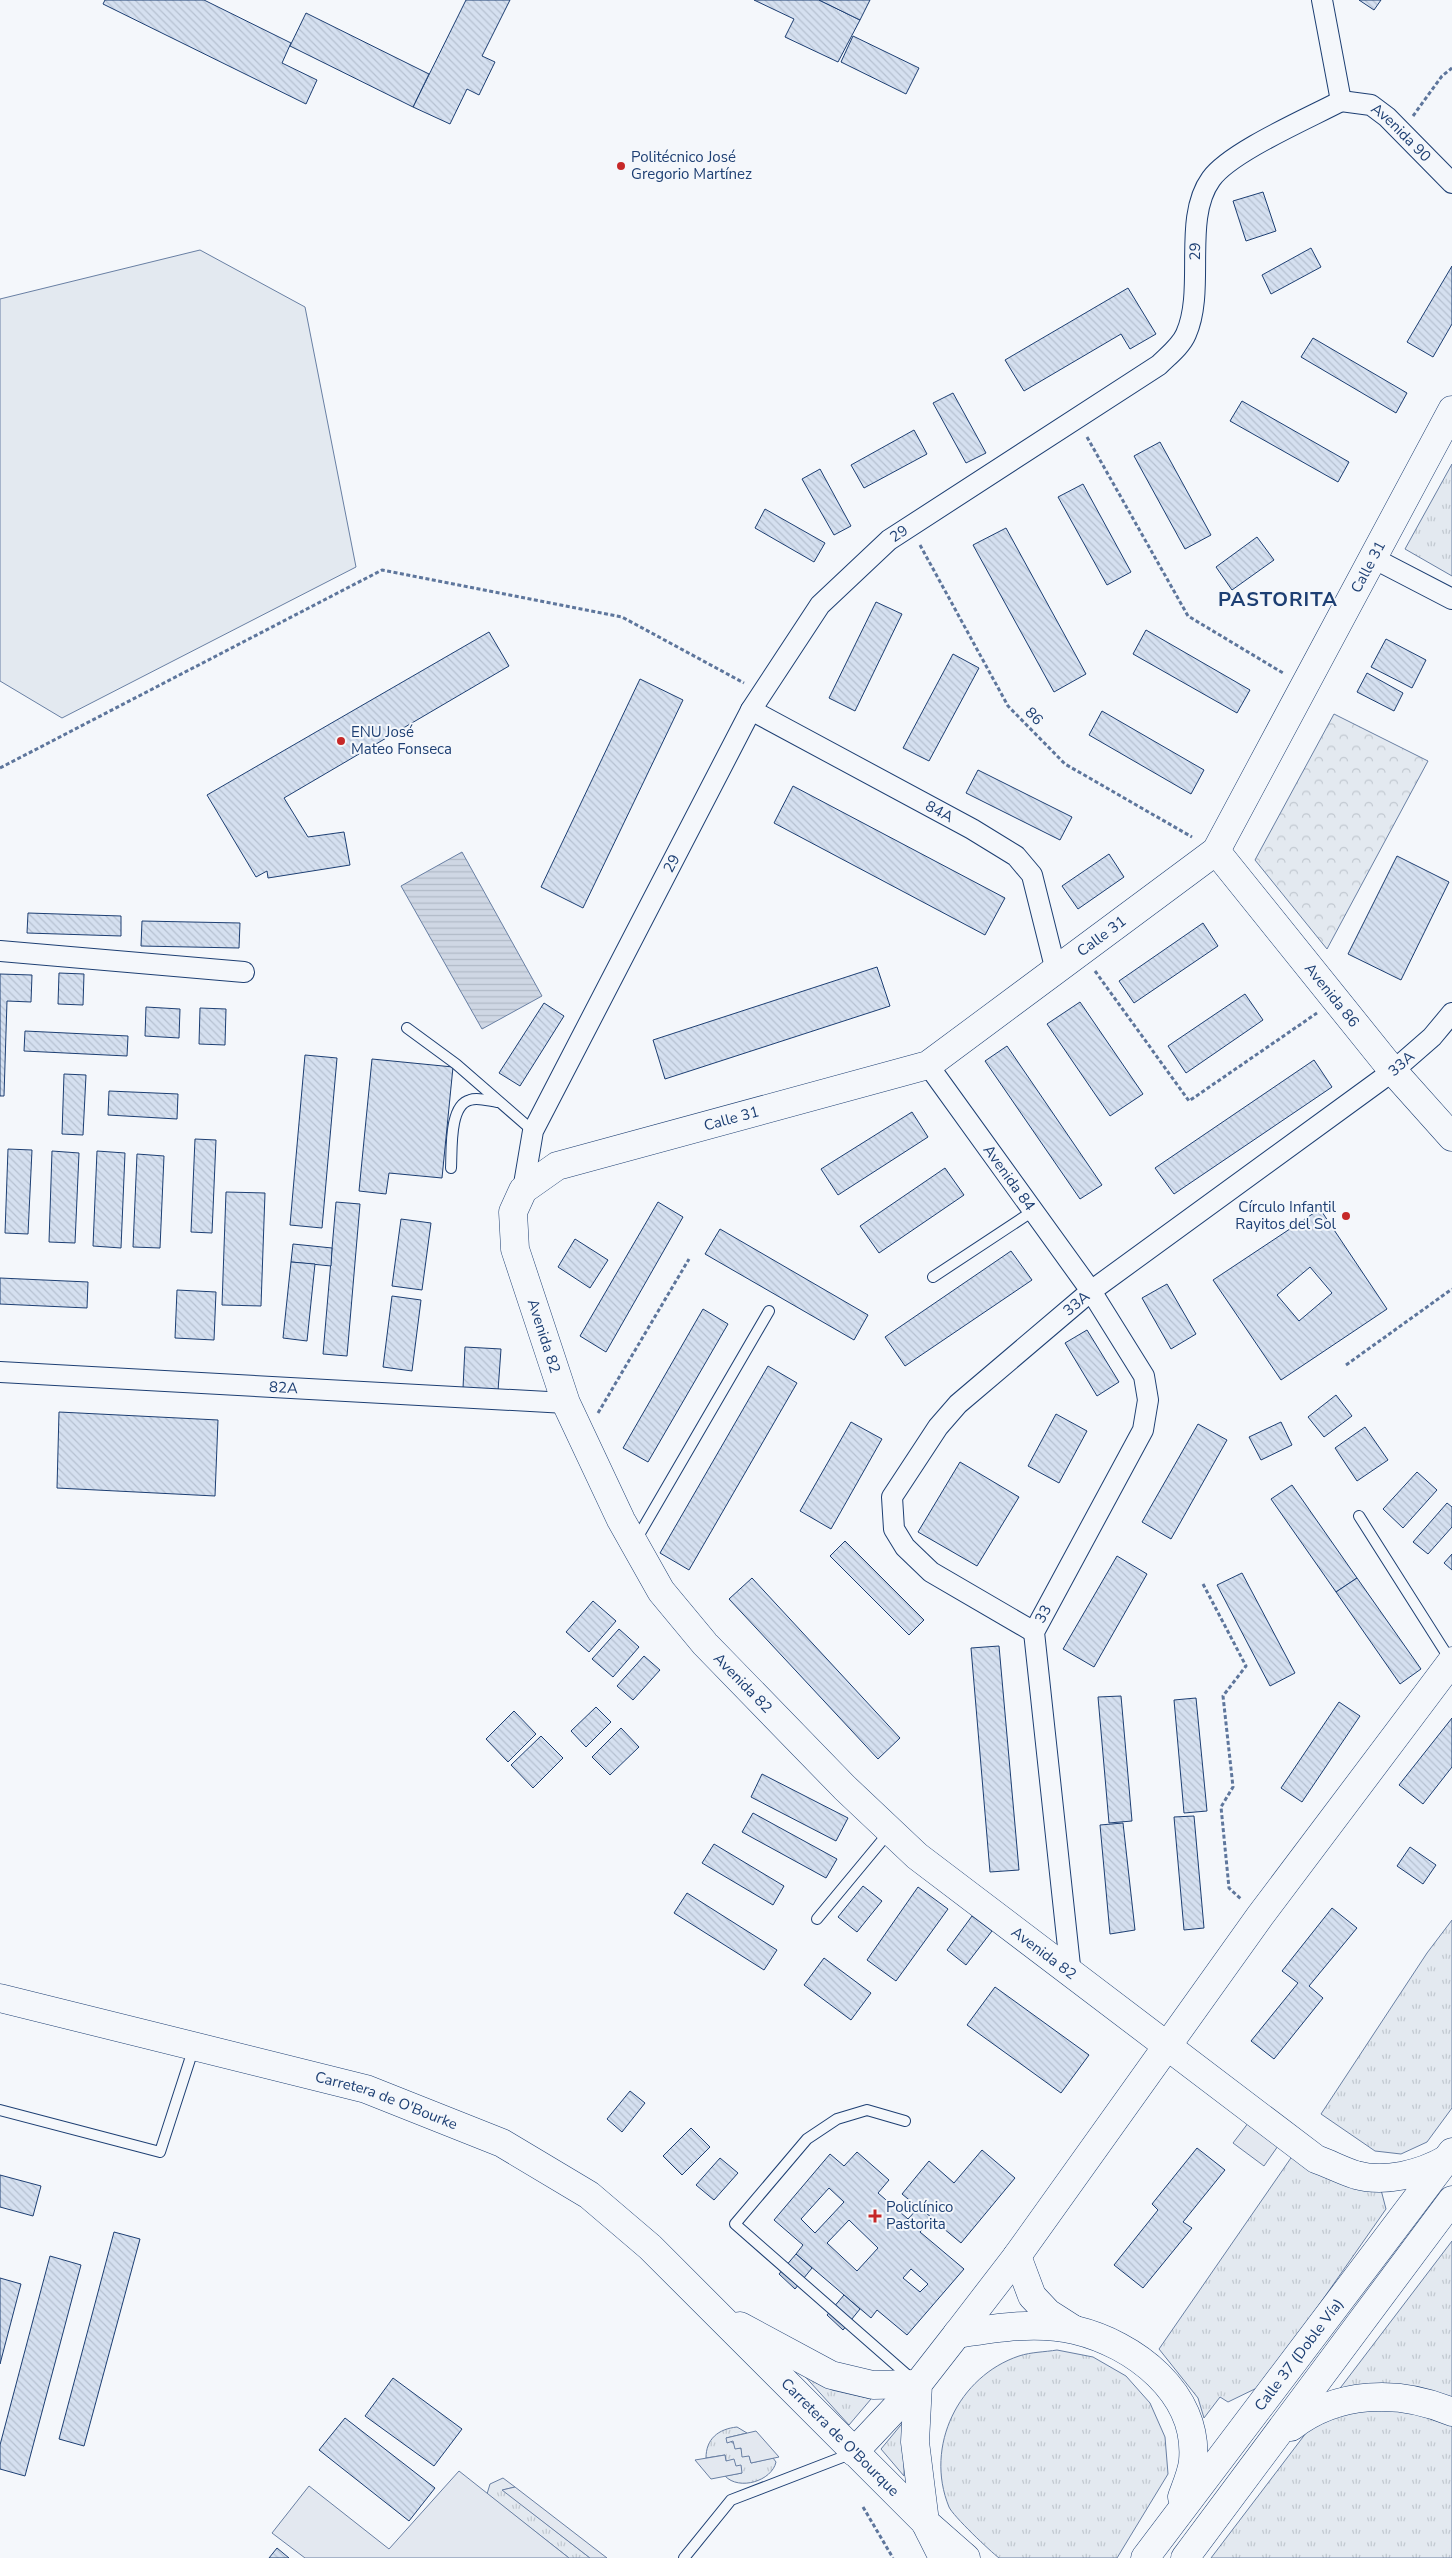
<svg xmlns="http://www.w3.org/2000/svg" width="1452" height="2558" viewBox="0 0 1452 2558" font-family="'Nunito Sans',sans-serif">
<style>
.grass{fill:url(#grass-tufts);stroke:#687fa3}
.park{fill:url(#park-crowns);stroke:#687fa3}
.garden{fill:#e3e9f0;stroke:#687fa3}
.parking{fill:#e3e8f0;stroke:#687fa3}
.water{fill:url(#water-rules);stroke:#687fa3}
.building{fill:url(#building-back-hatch);stroke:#1d3f73;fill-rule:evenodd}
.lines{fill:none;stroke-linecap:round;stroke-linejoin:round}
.lane-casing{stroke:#1d3f73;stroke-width:12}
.street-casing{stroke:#1d3f73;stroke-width:22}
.secondary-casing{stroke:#1d3f73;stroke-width:29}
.primary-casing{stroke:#1d3f73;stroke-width:29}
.highway-casing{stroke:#1d3f73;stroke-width:29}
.path{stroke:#5e769c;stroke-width:3;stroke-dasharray:4 2.5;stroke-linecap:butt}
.lane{stroke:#f4f7fb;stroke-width:10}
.street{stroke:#f4f7fb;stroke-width:20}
.secondary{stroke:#f4f7fb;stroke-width:28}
.primary{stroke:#f4f7fb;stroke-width:28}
.highway{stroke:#f4f7fb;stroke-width:28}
.poi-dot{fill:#c62828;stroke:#f4f7fb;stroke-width:2}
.labels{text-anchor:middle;stroke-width:4;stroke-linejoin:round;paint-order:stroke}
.street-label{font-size:15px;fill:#1d3f73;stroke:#f4f7fb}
.poi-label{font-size:15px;fill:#1d3f73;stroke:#f4f7fb;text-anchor:start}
.district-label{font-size:20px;font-weight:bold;letter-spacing:1px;fill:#1d3f73;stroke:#f4f7fb}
</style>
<defs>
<pattern id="grass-tufts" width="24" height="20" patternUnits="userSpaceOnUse" patternTransform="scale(1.25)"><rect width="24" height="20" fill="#e3e9f0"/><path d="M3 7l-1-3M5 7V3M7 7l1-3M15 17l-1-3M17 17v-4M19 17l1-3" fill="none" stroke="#c2c9d1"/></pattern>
<pattern id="park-crowns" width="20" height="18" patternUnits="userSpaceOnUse" patternTransform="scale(1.25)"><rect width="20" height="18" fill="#e3e9f0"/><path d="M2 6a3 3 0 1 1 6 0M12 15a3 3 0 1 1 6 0" fill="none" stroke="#c2c9d1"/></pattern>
<pattern id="water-rules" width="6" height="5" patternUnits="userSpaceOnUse" patternTransform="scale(1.25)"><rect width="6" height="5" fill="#cfd7e4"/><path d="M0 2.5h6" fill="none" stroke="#b1bac7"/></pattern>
<pattern id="building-back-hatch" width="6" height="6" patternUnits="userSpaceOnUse" patternTransform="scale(1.25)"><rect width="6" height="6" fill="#d5e0f0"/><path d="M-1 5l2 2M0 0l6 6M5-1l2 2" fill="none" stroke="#b6c1d1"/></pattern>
</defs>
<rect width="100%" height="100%" fill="#f4f7fb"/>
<!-- grass -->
<g class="grass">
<path d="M1452 464V576L1405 549Z"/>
<path d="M1452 1920V2108L1427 2142 1401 2154 1375 2151 1321 2114 1427 1953Z"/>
<path d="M1293 2155 1380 2186 1386 2209 1263 2385 1228 2402 1220 2397 1204 2418 1198 2398 1159 2349Z"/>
<path d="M1452 2241V2558H1211Z"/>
<path d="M1057 2350 1093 2357 1126 2376 1150 2403 1165 2437 1168 2474 1117 2558H999C990 2551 953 2516 949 2507 924 2446 959 2376 1019 2356 1031 2352 1045 2352 1057 2350Z"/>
<path d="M801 2372 832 2390 871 2399 849 2425Z"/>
<path d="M905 2420 904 2476 881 2449Z"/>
<path d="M737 2427 747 2433 726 2438 749 2455 751 2463 773 2458 776 2462C772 2481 739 2491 725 2476L742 2473 736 2466 726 2461 725 2455 706 2458C706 2439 718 2429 737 2427Z"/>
<path d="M503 2478 515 2487 503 2490 590 2558H569L487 2494 490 2484Z"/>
</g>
<!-- park -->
<path class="park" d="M1334 714 1428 761 1327 949 1255 860Z"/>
<!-- garden -->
<path class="garden" d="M200 250 305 307 356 567 62 718 0 681V299Z"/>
<!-- parking -->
<g class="parking">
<path d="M1255 2114 1285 2136 1264 2166 1233 2143Z"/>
<path d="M756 2431 779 2457 751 2463 749 2456 742 2457 741 2448 735 2449 733 2441 727 2443 726 2438Z"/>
<path d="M725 2455 726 2461 734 2459 736 2466 741 2465 742 2473 711 2479 695 2460Z"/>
<path d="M459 2471 569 2558H305L272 2533 309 2486 389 2549Z"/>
<path d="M515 2487 607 2558H590L502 2490Z"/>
</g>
<!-- water -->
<path class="water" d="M462 852 542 996 482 1029 401 886Z"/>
<!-- building -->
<g class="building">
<path d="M105 0H204L291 43 282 63 317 80 306 104 103 4Z"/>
<path d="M466 0H510L482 56 495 62 479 95 467 89 450 124 413 107Z"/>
<path d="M754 0H819L860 20 838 62 785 37 794 19Z"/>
<path d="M819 0H870L860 20Z"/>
<path d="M1359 0H1381L1374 10Z"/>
<path d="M306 13 429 74 413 107 290 46Z"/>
<path d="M853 36 919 68 906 94 841 62Z"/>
<path d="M1263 192 1276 231 1246 241 1233 201Z"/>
<path d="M1311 248 1321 267 1271 294 1262 275Z"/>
<path d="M1452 266V324L1433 357 1407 342Z"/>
<path d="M1128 288 1156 334 1130 349 1121 334 1024 391 1005 360Z"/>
<path d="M1313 338 1407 393 1396 413 1301 357Z"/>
<path d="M953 393 986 453 966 463 933 403Z"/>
<path d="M1242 401 1349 462 1338 482 1230 421Z"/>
<path d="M914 430 927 454 864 488 851 465Z"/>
<path d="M1160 442 1211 535 1185 549 1134 456Z"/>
<path d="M820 469 851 526 834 535 802 479Z"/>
<path d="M1083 484 1131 572 1107 585 1058 497Z"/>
<path d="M765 509 825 543 814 562 755 528Z"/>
<path d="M1006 528 1086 674 1054 692 973 545Z"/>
<path d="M1257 537 1274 560 1232 590 1216 567Z"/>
<path d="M876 602 902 614 855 711 829 698Z"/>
<path d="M1146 630 1250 690 1237 713 1133 654Z"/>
<path d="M489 632 509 666 284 798 308 837 344 832 350 865 268 878 267 871 256 877 207 795Z"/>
<path d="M1386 639 1426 660 1412 688 1371 667Z"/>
<path d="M953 654 979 668 929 761 903 748Z"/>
<path d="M1367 673 1403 693 1394 711 1357 692Z"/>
<path d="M640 679 683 700 583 908 541 887Z"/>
<path d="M1102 711 1204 770 1191 794 1089 735Z"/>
<path d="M978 770 1072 817 1060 840 966 793Z"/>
<path d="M793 786 1005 898 985 935 774 823Z"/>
<path d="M1109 854 1124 877 1078 909 1062 886Z"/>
<path d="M1397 856 1449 882 1401 980 1348 954Z"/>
<path d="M28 913 121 916V936L27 933Z"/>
<path d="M142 921 240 923 239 948 141 946Z"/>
<path d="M1203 923 1218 946 1134 1003 1119 981Z"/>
<path d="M877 967 890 1006 665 1079 653 1040Z"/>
<path d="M59 973 84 974 83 1005 58 1004Z"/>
<path d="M0 974 32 975 31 1002 7 1001 4 1096H0Z"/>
<path d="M1245 994 1263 1020 1186 1073 1168 1046Z"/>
<path d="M1080 1002 1143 1094 1110 1116 1047 1024Z"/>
<path d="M544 1003 564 1016 520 1086 499 1073Z"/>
<path d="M146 1007 180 1009 179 1038 145 1036Z"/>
<path d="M200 1008 226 1009 225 1045 199 1044Z"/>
<path d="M25 1031 128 1036 127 1056 24 1051Z"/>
<path d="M1007 1046 1102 1185 1080 1199 985 1061Z"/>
<path d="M305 1055 337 1058 322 1228 290 1225Z"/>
<path d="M372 1059 453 1067 442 1178 389 1173 386 1194 359 1191Z"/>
<path d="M1314 1060 1332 1087 1174 1194 1155 1168Z"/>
<path d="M64 1074 86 1075 83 1135 62 1134Z"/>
<path d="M109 1091 178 1094 177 1119 108 1115Z"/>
<path d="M912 1112 928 1137 838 1195 821 1169Z"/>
<path d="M195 1139 216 1140 212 1233 191 1232Z"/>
<path d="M8 1149 32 1150 28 1234 5 1233Z"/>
<path d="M52 1151 79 1153 75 1243 49 1242Z"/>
<path d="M97 1151 125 1153 121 1248 93 1246Z"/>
<path d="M137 1154 164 1156 160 1248 133 1247Z"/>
<path d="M945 1168 964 1195 879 1253 860 1226Z"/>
<path d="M226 1192 265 1193 261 1306 222 1305Z"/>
<path d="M336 1202 360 1204 347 1356 323 1354Z"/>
<path d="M658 1202 683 1217 606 1352 580 1336Z"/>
<path d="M1320 1209 1387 1309 1281 1380 1213 1280ZM1310 1267 1332 1293 1299 1321 1277 1295Z"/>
<path d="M401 1219 431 1223 422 1290 392 1286Z"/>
<path d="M720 1229 868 1315 854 1340 705 1254Z"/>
<path d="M575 1239 608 1260 590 1288 558 1267Z"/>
<path d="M293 1244 332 1248 331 1266 291 1262Z"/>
<path d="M1011 1251 1032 1280 905 1366 885 1337Z"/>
<path d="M291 1262 315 1264 307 1341 283 1338Z"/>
<path d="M0 1278 88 1282 87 1308 0 1304Z"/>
<path d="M1167 1284 1196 1334 1171 1349 1142 1298Z"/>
<path d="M177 1290 216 1292 214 1340 175 1338Z"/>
<path d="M392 1296 421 1300 412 1371 383 1367Z"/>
<path d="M703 1309 728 1324 648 1462 623 1448Z"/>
<path d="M1087 1330 1119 1382 1097 1396 1065 1343Z"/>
<path d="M465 1347 501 1349 498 1391 463 1388Z"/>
<path d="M768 1366 797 1383 689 1570 660 1553Z"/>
<path d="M1336 1395 1352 1416 1324 1437 1308 1417Z"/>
<path d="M59 1412 218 1420 215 1496 57 1488Z"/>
<path d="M1056 1414 1087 1431 1059 1483 1028 1466Z"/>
<path d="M851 1422 882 1439 831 1529 800 1511Z"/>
<path d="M1281 1422 1292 1445 1261 1460 1249 1437Z"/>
<path d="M1198 1424 1227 1440 1171 1539 1142 1522Z"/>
<path d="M1365 1427 1388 1460 1357 1481 1335 1448Z"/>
<path d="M960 1462 1019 1497 977 1566 918 1532Z"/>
<path d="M1417 1472 1437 1490 1403 1528 1383 1509Z"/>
<path d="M1292 1485 1357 1578 1336 1592 1271 1499Z"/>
<path d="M1447 1503 1452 1507V1527L1428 1554 1413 1542Z"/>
<path d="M845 1541 924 1620 909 1635 830 1556Z"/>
<path d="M1452 1554V1570L1444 1563Z"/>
<path d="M1117 1556 1147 1574 1094 1667 1063 1649Z"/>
<path d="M1242 1573 1295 1673 1270 1686 1217 1585Z"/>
<path d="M752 1578 900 1738 878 1759 729 1599Z"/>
<path d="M1357 1578 1421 1669 1400 1684 1336 1592Z"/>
<path d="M593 1601 616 1621 589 1652 566 1632Z"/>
<path d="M619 1629 639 1647 613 1677 592 1659Z"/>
<path d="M999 1646 1019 1870 990 1872 971 1648Z"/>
<path d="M644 1656 660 1670 633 1700 617 1686Z"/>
<path d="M1121 1696 1132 1821 1109 1823 1098 1697Z"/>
<path d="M1196 1698 1207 1811 1184 1813 1174 1700Z"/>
<path d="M1339 1702 1360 1716 1302 1802 1281 1788Z"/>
<path d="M596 1707 611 1722 586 1747 571 1731Z"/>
<path d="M514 1711 536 1734 508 1762 486 1739Z"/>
<path d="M1452 1718V1767L1423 1804 1399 1785Z"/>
<path d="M621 1728 639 1747 610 1775 592 1757Z"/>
<path d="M541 1736 563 1758 533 1788 511 1765Z"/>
<path d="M762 1774 848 1818 836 1841 751 1797Z"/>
<path d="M753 1813 837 1859 826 1878 742 1832Z"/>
<path d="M1194 1816 1204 1928 1184 1930 1174 1817Z"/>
<path d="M1123 1823 1135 1930 1110 1934 1100 1825Z"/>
<path d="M714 1844 784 1886 773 1905 702 1863Z"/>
<path d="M1410 1847 1436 1865 1423 1884 1397 1866Z"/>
<path d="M863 1886 882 1901 857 1932 838 1917Z"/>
<path d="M918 1887 948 1909 896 1981 867 1960Z"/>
<path d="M687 1893 777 1950 764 1970 674 1913Z"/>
<path d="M1332 1908 1357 1928 1309 1986 1323 1998 1274 2059 1251 2041 1298 1983 1282 1971Z"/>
<path d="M972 1916 992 1931 966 1965 947 1950Z"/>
<path d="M824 1958 871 1993 851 2020 804 1985Z"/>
<path d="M995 1987 1089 2055 1061 2093 967 2025Z"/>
<path d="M630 2091 645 2103 622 2132 607 2119Z"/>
<path d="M691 2128 710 2147 682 2175 663 2156Z"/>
<path d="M1197 2148 1225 2170 1183 2222 1192 2228 1143 2288 1114 2265 1158 2210 1152 2204Z"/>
<path d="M982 2150 1015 2178 961 2243 902 2194 929 2161 954 2183Z"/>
<path d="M857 2152 889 2180 878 2193 908 2219 919 2207 932 2218 920 2232 964 2269 907 2335 877 2310 871 2318 796 2254 803 2245 774 2220 830 2154 844 2166ZM829 2188 844 2202 815 2233 801 2219ZM849 2220 878 2248 857 2271 827 2243ZM911 2269 928 2284 920 2292 903 2278Z"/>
<path d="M720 2158 738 2173 714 2200 696 2185Z"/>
<path d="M0 2175 41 2186 33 2216 0 2207Z"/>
<path d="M114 2232 140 2239 84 2446 59 2439Z"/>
<path d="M796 2254 812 2268 795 2289 779 2274Z"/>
<path d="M50 2256 81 2265 25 2476 0 2469V2445Z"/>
<path d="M0 2278 21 2284 0 2364Z"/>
<path d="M844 2295 860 2309 843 2330 827 2315Z"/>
<path d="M393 2378 462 2429 434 2466 365 2416Z"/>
<path d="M345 2418 435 2488 409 2521 319 2450Z"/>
<path d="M277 2548 289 2558H269Z"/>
</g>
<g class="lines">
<!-- lane casing -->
<g class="lane-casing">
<g id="lane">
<path d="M407 1028 456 1064 533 1131"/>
<path d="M451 1168C452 1150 449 1105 470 1100 478 1097 489 1101 497 1102"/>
<path d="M933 1277 1033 1211"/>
<path d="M1359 1516 1451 1661"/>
<path d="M636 1540 769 1311"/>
<path d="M817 1919 890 1831"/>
<path d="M0 2110 160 2152 194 2047"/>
<path d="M905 2121 867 2110 837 2119 807 2139 735 2224 913 2380"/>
<path d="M684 2558 731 2500 853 2453"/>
</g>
</g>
<!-- street casing -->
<g class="street-casing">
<g id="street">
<path d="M1322 0 1341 101"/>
<path id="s1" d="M1341 101 1371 105 1387 117 1452 183"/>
<path d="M1373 558 1452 599"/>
<path id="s2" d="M751 710 972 829 1016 856 1032 875 1056 971"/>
<path d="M0 951 244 972"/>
<path id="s3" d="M928 1065 1091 1291 1144 1376 1148 1400 1143 1430 1034 1632 1071 1975"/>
<path id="s4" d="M523 1190 533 1131 751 710 820 605 889 540 1159 365C1168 356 1181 346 1186 334 1206 289 1182 219 1211 179 1230 152 1309 118 1341 101"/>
<path id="s5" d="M0 1372 566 1403"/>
<path id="s6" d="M1034 1632 931 1572 905 1547 894 1529 892 1497 938 1427 958 1404 1091 1291 1393 1071 1432 1037 1452 1013"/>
</g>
</g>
<!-- secondary casing -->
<g class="secondary-casing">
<g id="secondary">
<path id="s7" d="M1216 851 1393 1071 1452 1137"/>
<path id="s8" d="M0 1998 366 2089 502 2143 589 2195 650 2247 925 2522"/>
<path id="s9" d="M1447 2159C1421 2174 1385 2183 1356 2175 1343 2171 1330 2164 1316 2159L917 1856 845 1788 705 1644 661 1591 621 1520 566 1403 515 1249 513 1212 523 1190 557 1166 928 1065 1216 851 1452 410"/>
<path d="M740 2326 831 2375 873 2385 918 2384"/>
<path d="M957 2334 1017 2256 1260 1916 1452 1661"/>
<path d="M854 2452 918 2384"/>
</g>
</g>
<!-- primary casing -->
<g class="primary-casing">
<path id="primary" d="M957 2334 918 2384 915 2442 925 2522 966 2558"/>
</g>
<!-- highway casing -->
<g class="highway-casing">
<g id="highway">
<path d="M1017 2256 1032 2296 1048 2313 1073 2329"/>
<path d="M957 2334C995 2328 1036 2321 1075 2330 1134 2344 1199 2393 1193 2461 1192 2472 1186 2486 1182 2497"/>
<path d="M1291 2427C1337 2391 1399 2389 1452 2412"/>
<path d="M925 2522 943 2558"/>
<path id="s10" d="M1145 2558 1452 2152"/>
<path d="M1185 2558 1452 2200"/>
</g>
</g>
<!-- path -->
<g class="path">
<path d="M1413 116 1442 76 1452 68"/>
<path d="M1087 437 1188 616 1283 673"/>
<path d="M920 545 1008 706 1065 764 1192 837"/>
<path d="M0 768 382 570 622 617 744 683"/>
<path d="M1095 971 1189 1101 1317 1013"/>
<path d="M1346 1365 1452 1289"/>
<path d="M598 1413 689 1259"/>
<path d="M1203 1584 1246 1666 1223 1696 1233 1787 1221 1807 1229 1888 1242 1900"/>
<path d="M863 2507 893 2558"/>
</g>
<!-- lane -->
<use href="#lane" class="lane"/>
<!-- street -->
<use href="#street" class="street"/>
<!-- secondary -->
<use href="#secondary" class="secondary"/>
<!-- primary -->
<use href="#primary" class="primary"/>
<!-- highway -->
<use href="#highway" class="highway"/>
</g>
<!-- markers -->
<g class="poi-dot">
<circle cx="621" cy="166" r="5"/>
<circle cx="341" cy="741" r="5"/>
<circle cx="1346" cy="1216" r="5"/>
<path d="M872.5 2208.5h5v5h5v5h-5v5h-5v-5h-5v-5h5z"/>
</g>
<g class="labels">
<!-- street labels -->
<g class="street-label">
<text dy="5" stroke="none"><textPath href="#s1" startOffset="71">Avenida 90</textPath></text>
<text dy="5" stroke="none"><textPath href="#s4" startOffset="1201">29</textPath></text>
<text dy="5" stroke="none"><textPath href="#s4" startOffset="766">29</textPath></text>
<text dy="5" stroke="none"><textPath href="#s9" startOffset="2549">Calle 31</textPath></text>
<text transform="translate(1034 716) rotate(46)" y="5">86</text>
<text dy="5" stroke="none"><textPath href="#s2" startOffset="214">84A</textPath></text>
<text dy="5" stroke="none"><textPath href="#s4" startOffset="361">29</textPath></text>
<text dy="5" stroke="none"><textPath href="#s9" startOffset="2084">Calle 31</textPath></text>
<text dy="5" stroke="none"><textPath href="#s7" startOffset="185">Avenida 86</textPath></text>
<text dy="5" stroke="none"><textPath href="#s6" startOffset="882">33A</textPath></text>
<text dy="5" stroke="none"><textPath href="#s9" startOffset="1664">Calle 31</textPath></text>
<text dy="5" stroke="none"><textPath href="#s3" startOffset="139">Avenida 84</textPath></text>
<text dy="5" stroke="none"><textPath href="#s6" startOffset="478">33A</textPath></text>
<text transform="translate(544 1336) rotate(72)" y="5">Avenida 82</text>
<text dy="5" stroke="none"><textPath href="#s5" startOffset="284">82A</textPath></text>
<text transform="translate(1043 1614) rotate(-62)" y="5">33</text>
<text transform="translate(743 1683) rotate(46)" y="5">Avenida 82</text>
<text transform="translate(1044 1953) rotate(37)" y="5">Avenida 82</text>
<text dy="5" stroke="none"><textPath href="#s8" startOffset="400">Carretera de O'Bourke</textPath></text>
<text dy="5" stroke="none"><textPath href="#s10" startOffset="255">Calle 37 (Doble Vía)</textPath></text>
<text dy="5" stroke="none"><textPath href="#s8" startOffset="974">Carretera de O'Bourque</textPath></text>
</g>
<!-- poi labels -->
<g class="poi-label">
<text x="631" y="162">Politécnico José<tspan x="631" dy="17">Gregorio Martínez</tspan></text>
<text x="351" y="737">ENU José<tspan x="351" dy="17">Mateo Fonseca</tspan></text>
<text x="1336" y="1212" text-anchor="end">Círculo Infantil<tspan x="1336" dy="17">Rayitos del Sol</tspan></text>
<text x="886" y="2212">Policlínico<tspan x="886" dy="17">Pastorita</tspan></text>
</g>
<!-- district labels -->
<g class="district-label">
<text x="1278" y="606">PASTORITA</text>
</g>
</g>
</svg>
